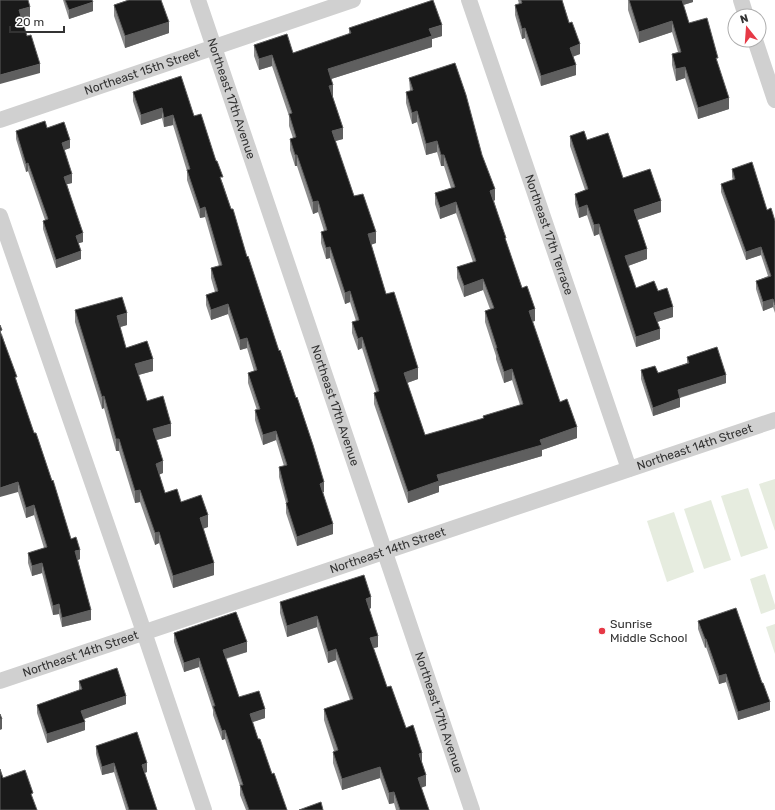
<svg xmlns="http://www.w3.org/2000/svg" width="775" height="810" viewBox="0 0 775 810" font-family="Rubik,sans-serif">
<style>
.green{fill:#e6ecdf}
.lines{fill:none;stroke-linecap:round;stroke-linejoin:round}
.minor{stroke:#d0d0d0;stroke-width:16}
.wall{fill:#8c8c8c}
.shaded-wall{fill:#5f5f5f}
.building{fill:#1a1a1a;stroke:#5f5f5f}
.poi-dot{fill:#e63946;stroke:#fff;stroke-width:1.5}
.labels{text-anchor:middle;stroke-width:4;stroke-linejoin:round;paint-order:stroke}
.street-label{font-size:12px;fill:#333;stroke:#fff}
.poi-label{font-size:12px;fill:#333;stroke:#fff;text-anchor:start}
</style>
<rect width="100%" height="100%" fill="#fff"/>
<!-- green -->
<g class="green">
<path d="M775 479V531L759 484Z"/>
<path d="M748 488 768 548 741 557 721 496Z"/>
<path d="M711 500 731 560 704 569 684 509Z"/>
<path d="M674 512 694 572 667 582 647 521Z"/>
<path d="M765 574 775 605V609L761 614 750 579Z"/>
<path d="M775 624V654L766 627Z"/>
</g>
<g class="lines">
<!-- minor -->
<g class="minor">
<path id="s1" d="M198 0 472 810"/>
<path id="s2" d="M469 0 629 469"/>
<path d="M741 0 746 16"/>
<path d="M755 40 775 100"/>
<path id="s3" d="M0 120 353 0"/>
<path d="M0 216 144 632 204 810"/>
<path id="s4" d="M0 681 775 420"/>
</g>
</g>
<!-- wall -->
<g class="wall">
<path d="M63 0H92L93 11 69 19Z"/>
<path d="M128 0H161L169 33 125 48 114 16V5Z"/>
<path d="M518 0H562L580 54 573 56 576 75 541 86 525 38 522 39 515 15V5L519 4Z"/>
<path d="M628 0H693V2L683 5 689 23 718 65 729 109 698 119 685 78 676 81 672 65V54L678 52 672 32 639 43 628 10Z"/>
<path d="M349 28 442 36 432 39V47L331 79 333 96H332L343 139 335 141 354 196 376 243 371 244 386 294 418 379 407 383 425 435 483 419V416L520 405 512 380 504 383 496 359V356L485 322V311L490 309 483 290 464 297 457 278V267L473 262 456 213 440 219 435 204V193L451 188 444 166H441L437 152 426 155 417 122 412 124 406 103V92L410 91 409 78 495 200 494 201 506 242 522 288 535 321H532L560 402 577 438 542 450V456L439 486V492L408 503 374 404V393L376 392 362 348 358 350 352 333V322L356 321 350 302 345 304 330 258 326 259 321 243V232L324 231 318 212 313 214 297 166H295L290 150V139L293 138 289 126V116L272 66 259 70 254 56V45L293 53 349 34Z"/>
<path d="M133 92 194 116 223 184 324 492H323L333 534 297 546 286 513V503L279 477V467L284 466 276 440 263 445 255 420V410H257L248 383V373L254 371 247 348 240 350 228 314 211 320 206 305V295L215 292 211 278V268L219 266 205 217 200 218 187 180V171L173 125 164 127 162 118 141 125 133 101Z"/>
<path d="M47 128 70 148 64 150 72 183 67 184 83 242 78 243 81 259 56 268 43 229V221L45 220 28 171 26 172 16 139V131Z"/>
<path d="M570 136 587 140 623 178 661 212 637 220 647 259 628 266 636 288 658 291 673 317 657 322 660 339 636 347 599 234 594 236 587 215 579 218 575 204V194L585 190 570 146Z"/>
<path d="M732 169 767 210 775 221V313L773 307 763 311 756 289V281L768 276 761 255 746 260 721 192V184L733 180 732 177Z"/>
<path d="M75 310 127 325 120 327 126 348 153 371 138 375 147 401 171 436 156 440 163 473 159 474 165 493 181 502 208 527 203 528 214 575 173 588 159 543 155 545 140 502 135 503 119 451H116L104 408 102 409 75 322Z"/>
<path d="M2 334 17 383 34 433 71 539 80 559 78 560 91 620 62 627 59 614 53 615 42 573 32 576 28 563V553L44 548 34 515 26 518 18 492Z"/>
<path d="M687 357 726 383 680 398V407L653 416 641 379V370L658 373 687 363Z"/>
<path d="M280 602 371 608 369 609 378 647 373 648 387 687 422 764 426 786 421 787 429 810H396L394 803 389 804 380 778 342 790 333 763V752L334 751 324 720V709L350 700 336 660 328 663 317 627 287 637 280 613Z"/>
<path d="M698 621 762 683 770 710 738 720 726 682 719 684 706 647 705 648 698 629Z"/>
<path d="M174 633 247 652 226 659 239 697 265 718 252 722 272 774 287 810H246L240 795V786L225 739 222 740 213 715V710L199 667 184 672 174 642Z"/>
<path d="M79 681 126 704 84 719 85 730 47 743 37 713V705L79 690Z"/>
<path d="M96 746 147 772 144 773 157 810H126L114 772 102 775 96 754Z"/>
</g>
<!-- shaded-wall -->
<g class="shaded-wall">
<path d="M680 0H693V2L680 6Z"/>
<path d="M93 2V11L69 19V10Z"/>
<path d="M30 7V17L19 20V10Z"/>
<path d="M672 21V32L639 43V32Z"/>
<path d="M169 22V33L125 48V36Z"/>
<path d="M442 25V36L432 39V47L328 80V69L429 29Z"/>
<path d="M525 28V38L522 39V29Z"/>
<path d="M580 44V54L570 58V48Z"/>
<path d="M272 55V66L259 70V59Z"/>
<path d="M40 64V73L0 84V75Z"/>
<path d="M576 65V75L541 86V76Z"/>
<path d="M685 67V78L676 81V69Z"/>
<path d="M333 85V96L329 97V86Z"/>
<path d="M729 98V109L698 119V108Z"/>
<path d="M162 108V118L141 125V115Z"/>
<path d="M417 111V122L412 124V113Z"/>
<path d="M173 115V125L164 127V118Z"/>
<path d="M343 128V139L332 142V131Z"/>
<path d="M70 140V148L62 151V143Z"/>
<path d="M437 141V152L426 155V144Z"/>
<rect x="295" y="155" width="2" height="11"/>
<rect x="441" y="155" width="3" height="11"/>
<path d="M28 163V171L26 172V164Z"/>
<path d="M72 174V183L64 185V177Z"/>
<path d="M495 189V200L490 202V191Z"/>
<path d="M318 201V212L313 214V202Z"/>
<path d="M661 201V212L634 221V210Z"/>
<path d="M456 202V213L440 219V208Z"/>
<path d="M587 205V215L579 218V208Z"/>
<path d="M205 207V217L200 218V209Z"/>
<path d="M599 224V234L594 236V225Z"/>
<path d="M376 232V243L368 246V234Z"/>
<path d="M83 233V242L76 244V236Z"/>
<path d="M330 247V258L326 259V248Z"/>
<path d="M761 247V255L746 260V252Z"/>
<path d="M647 249V259L625 267V256Z"/>
<path d="M81 251V259L56 268V260Z"/>
<path d="M483 279V290L464 297V286Z"/>
<path d="M350 291V302L345 304V293Z"/>
<path d="M773 299V307L763 311V302Z"/>
<path d="M228 304V314L211 320V310Z"/>
<path d="M673 307V317L654 323V313Z"/>
<path d="M535 309V321L529 323V311Z"/>
<path d="M127 313V325L117 328V316Z"/>
<path d="M660 329V339L636 347V337Z"/>
<path d="M362 337V348L358 350V339Z"/>
<path d="M247 338V348L240 350V340Z"/>
<path d="M153 359V371L135 376V364Z"/>
<path d="M418 368V379L404 384V373Z"/>
<path d="M512 369V380L504 383V372Z"/>
<path d="M726 375V383L678 398V390Z"/>
<path d="M104 396V408L102 409V397Z"/>
<path d="M680 398V407L653 416V408Z"/>
<path d="M171 424V436L153 441V429Z"/>
<path d="M577 427V438L542 450V456L439 486V492L408 503V492L437 475Z"/>
<path d="M276 431V440L263 445V435Z"/>
<rect x="116" y="439" width="3" height="12"/>
<path d="M163 461V473L156 476V464Z"/>
<path d="M18 482V492L0 497V488Z"/>
<path d="M324 482V492L320 493V484Z"/>
<path d="M140 490V502L135 503V491Z"/>
<path d="M34 505V515L26 518V508Z"/>
<path d="M208 515V527L200 530V518Z"/>
<path d="M333 524V534L297 546V537Z"/>
<path d="M159 532V543L155 545V533Z"/>
<path d="M80 550V559L75 561V551Z"/>
<path d="M42 563V573L32 576V566Z"/>
<path d="M214 563V575L173 588V576Z"/>
<path d="M371 597V608L366 610V599Z"/>
<path d="M59 604V614L53 615V606Z"/>
<path d="M91 610V620L62 627V618Z"/>
<path d="M317 616V627L287 637V626Z"/>
<path d="M378 636V647L370 649V638Z"/>
<path d="M705 639H706V647L705 648Z"/>
<path d="M247 642V652L223 659V650Z"/>
<path d="M336 649V660L328 663V652Z"/>
<path d="M199 658V667L184 672V663Z"/>
<path d="M726 674V682L719 684V676Z"/>
<path d="M126 696V704L81 720V711Z"/>
<path d="M770 702V710L738 720V712Z"/>
<path d="M265 709V718L250 723V714Z"/>
<path d="M0 719H2V729L0 730Z"/>
<path d="M85 722V730L47 743V734Z"/>
<path d="M225 730V739L222 740V731Z"/>
<path d="M422 753V764L419 754Z"/>
<path d="M114 763V772L102 775V767Z"/>
<path d="M147 763V772L142 774V765Z"/>
<path d="M380 767V778L342 790V779Z"/>
<path d="M426 775V786L418 789V778Z"/>
<path d="M394 792V803L389 804V793Z"/>
</g>
<!-- building -->
<g class="building">
<path d="M0 0H28L30 7 19 10 27 36 31 35 40 64 0 75Z"/>
<path d="M65 0H92L93 2 69 10Z"/>
<path d="M129 0H161L169 22 125 36 114 5Z"/>
<path d="M433 0 442 25 429 29 432 36 328 69 333 85 329 86 343 128 332 131 354 196 363 194 376 232 368 234 386 294 394 292 418 368 404 373 425 435 484 418 483 416 523 404 512 369 504 372 496 348H497L485 311 494 308 483 279 464 286 457 267 476 261 456 202 440 208 435 193 455 187 444 155H441L437 141 426 144 417 111 412 113 406 92 413 90 409 78 455 63 466 95 482 155 495 189 490 191 506 238H505L522 288 527 286 535 309 529 311 560 402 567 399 577 427 540 440 542 445 437 475 439 481 408 492 374 393 379 391 362 337 358 339 352 322 359 320 350 291 345 293 330 247 326 248 321 232 327 230 318 201 313 202 297 155H295L290 139 296 137 289 114 292 113 272 55 259 59 254 45 287 34 293 53 351 33 349 28Z"/>
<path d="M521 0H562L569 23 572 22 580 44 570 48 576 65 541 76 525 28 522 29 515 5 522 3Z"/>
<path d="M629 0H682L689 23 707 18 718 58H716L729 98 698 108 685 67 676 69 672 54 681 52 672 21 639 32Z"/>
<path d="M181 76 194 116 201 114 216 161H217L223 177H220L231 209H233L247 257 248 256 279 351 280 350 296 398 297 397 313 445 324 482 320 484 333 524 297 537 286 503 288 502 279 467 287 465 276 431 263 435 255 410 260 409 248 373 257 370 247 338 240 340 228 304 211 310 206 295 218 291 211 268 222 265 205 207 200 209 187 170 190 169 173 115 164 118 162 108 141 115 133 92Z"/>
<path d="M45 121 47 128 64 122 70 140 62 143 72 174 64 177 83 233 76 236 81 251 56 260 43 221 48 219 28 163 26 164 16 131Z"/>
<path d="M584 131 587 140 608 133 623 178 650 169 661 201 634 210 647 249 625 256 636 288 654 281 658 291 667 288 673 307 654 313 660 329 636 337 599 224 594 225 587 205 579 208 575 194 588 189 570 136Z"/>
<path d="M752 162 767 210 771 208 775 221V305L773 299 763 302 756 281 771 276 761 247 746 252 721 184 735 179 732 169Z"/>
<path d="M122 297 127 313 117 316 126 348 147 341 153 359 135 364 147 401 163 396 171 424 153 429 163 461 156 464 165 493 177 489 181 502 201 495 208 515 200 518 214 563 173 576 159 532 155 533 140 490 135 491 119 439H116L104 396 102 397 75 310Z"/>
<path d="M0 325 2 330 0 331 17 377H15L34 433H36L52 481 53 480 71 539 76 537 80 550 75 551 91 610 62 618 59 604 53 606 42 563 32 566 28 553 47 547 34 505 26 508 18 482 0 488Z"/>
<path d="M717 347 726 375 678 390 680 398 653 408 641 370 655 366 658 373 689 363 687 357Z"/>
<path d="M364 575 371 597 366 599 378 636 370 638 387 687 391 686 406 728 413 725 422 753 419 754 426 775 418 778 429 810H400L394 792 389 793 380 767 342 779 333 752 338 750 324 709 353 699 336 649 328 652 317 616 287 626 280 602Z"/>
<path d="M736 608 762 683H763L770 702 738 712 726 674 719 676 706 639H705L698 621Z"/>
<path d="M236 612 247 642 223 650 239 697 259 691 265 709 250 714 258 739H260L272 774 274 773 287 810H249L240 785H243L225 730 222 731 213 706H215L199 658 184 663 174 633Z"/>
<path d="M117 668 126 696 81 711 85 722 47 734 37 705 82 689 79 681Z"/>
<path d="M0 714 2 719H0Z"/>
<path d="M137 732 147 763 142 765 157 810H129L114 763 102 767 96 746Z"/>
<path d="M0 769 3 778 25 770 33 793 31 794 37 810H0Z"/>
<path d="M321 802 323 810H299Z"/>
</g>
<!-- markers -->
<circle class="poi-dot" cx="602" cy="631" r="4"/>
<g class="labels">
<!-- street labels -->
<g class="street-label">
<text dy="4" stroke="none"><textPath href="#s3" startOffset="150">Northeast 15th Street</textPath></text>
<text dy="4" stroke="none"><textPath href="#s1" startOffset="104">Northeast 17th Avenue</textPath></text>
<text dy="4" stroke="none"><textPath href="#s2" startOffset="248">Northeast 17th Terrace</textPath></text>
<text dy="4" stroke="none"><textPath href="#s1" startOffset="428">Northeast 17th Avenue</textPath></text>
<text dy="4" stroke="none"><textPath href="#s4" startOffset="733">Northeast 14th Street</textPath></text>
<text dy="4" stroke="none"><textPath href="#s4" startOffset="409">Northeast 14th Street</textPath></text>
<text dy="4" stroke="none"><textPath href="#s4" startOffset="85">Northeast 14th Street</textPath></text>
<text dy="4" stroke="none"><textPath href="#s1" startOffset="752">Northeast 17th Avenue</textPath></text>
</g>
<!-- poi labels -->
<g class="poi-label">
<text x="610" y="628">Sunrise<tspan x="610" dy="14">Middle School</tspan></text>
</g>
</g>
<!-- north arrow -->
<g transform="translate(747 28) rotate(343)"><circle r="19" fill="#ffffff" stroke="#adadad"/>
<path d="M0-3L7 15L0 10L-7 15Z" fill="#e63946"/>
<text y="-6" font-size="11" font-weight="bold" text-anchor="middle" fill="#333333">N</text>
</g>
<!-- scale -->
<path d="M10 26v6h54v-6" fill="none" stroke="#333333" stroke-width="2"/>
<text x="16" y="26" font-size="12" fill="#333333" stroke="#ffffff" stroke-width="3" paint-order="stroke">20 m</text>
</svg>
